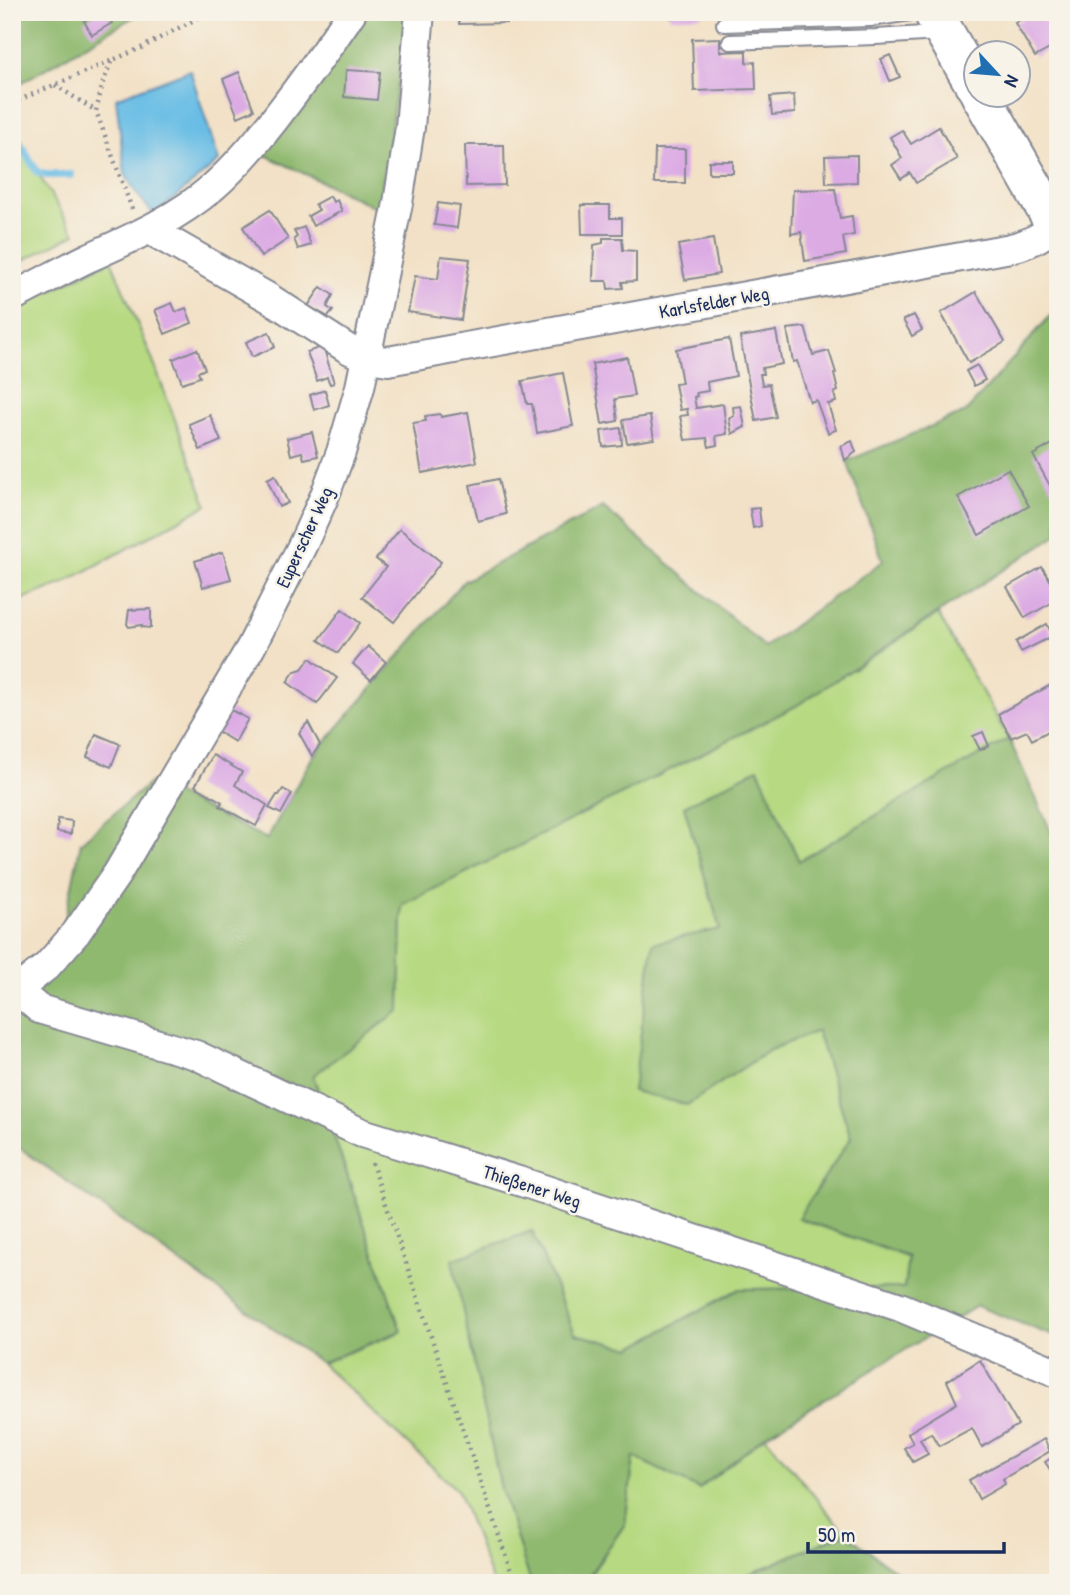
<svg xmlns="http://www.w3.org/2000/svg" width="1070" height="1595" viewBox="0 0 1070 1595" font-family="'Patrick Hand',sans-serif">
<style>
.green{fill:#b6d981;stroke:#688470;stroke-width:2}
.forest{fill:#90b96f;stroke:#567466;stroke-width:2}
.water{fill:#69bde5;stroke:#4276a2;stroke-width:2}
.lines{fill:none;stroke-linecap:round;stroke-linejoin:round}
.stream{stroke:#69bde5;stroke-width:8}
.building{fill:#dcabe4}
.lane-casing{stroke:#868892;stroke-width:18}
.street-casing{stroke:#868892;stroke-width:32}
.primary-casing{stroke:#868892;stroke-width:42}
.path{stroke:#868892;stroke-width:4.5;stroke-dasharray:2 5;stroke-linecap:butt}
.lane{stroke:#fff;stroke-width:14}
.street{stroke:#fff;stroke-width:28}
.primary{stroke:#fff;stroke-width:38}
.labels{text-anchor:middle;stroke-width:5;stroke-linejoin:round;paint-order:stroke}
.street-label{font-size:19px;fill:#1b2f5e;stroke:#f7f3e8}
</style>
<rect width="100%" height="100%" fill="#f7f3e8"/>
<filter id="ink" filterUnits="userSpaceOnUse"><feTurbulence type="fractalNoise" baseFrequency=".0143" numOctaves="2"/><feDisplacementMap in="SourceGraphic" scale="14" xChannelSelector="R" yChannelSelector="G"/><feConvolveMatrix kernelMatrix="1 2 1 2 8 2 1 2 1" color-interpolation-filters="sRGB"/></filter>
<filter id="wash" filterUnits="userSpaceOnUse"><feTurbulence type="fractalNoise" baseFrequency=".00686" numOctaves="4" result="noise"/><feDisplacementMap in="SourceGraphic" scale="28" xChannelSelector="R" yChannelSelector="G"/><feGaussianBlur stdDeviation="1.57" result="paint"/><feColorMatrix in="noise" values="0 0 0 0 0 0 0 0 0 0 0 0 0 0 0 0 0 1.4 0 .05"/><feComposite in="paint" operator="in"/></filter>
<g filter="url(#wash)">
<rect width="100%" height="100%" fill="#f2e1c6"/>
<!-- green -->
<g class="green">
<path d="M12 131 75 234 12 266Z"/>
<path d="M111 260 151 356 207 505 64 583 12 603V310Z"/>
<path d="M938 614 1009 739 946 774 799 861 720 929 633 1090 687 1105 770 1050 817 1031 851 1138 799 1218 909 1258 904 1288 739 1289 631 1348 575 1334 532 1231 453 1260 501 1489 531 1583H493L458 1491 321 1363 401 1332 313 1075 400 1010 402 905 796 706Z"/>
<path d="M765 1436 845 1533 728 1583H573L587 1580 625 1524 634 1456 699 1489Z"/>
</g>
<!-- forest -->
<g class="forest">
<path d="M12 12H142L12 88Z"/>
<path d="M360 12H408L379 209 261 153Z"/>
<path d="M1058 307V534L796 706 402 905 400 1010 313 1076 401 1331 321 1363 17 1146 12 1145V1008L44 986 63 929 81 842 151 782 267 839 313 756 464 581 603 507 765 647 883 561 847 461 966 412Z"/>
<path d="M1009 739 1058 847V1338L977 1306 765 1436 699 1489 634 1457 625 1524 586 1580 573 1583H531L501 1489 452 1260 532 1231 575 1334 631 1348 739 1289 904 1288 908 1257 798 1218 851 1138 817 1031 770 1050 687 1105 633 1091 653 943 720 929 684 806 758 768 799 861 946 774Z"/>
<path d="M845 1533 912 1583H728Z"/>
</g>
<!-- water -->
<path class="water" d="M190 70 219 161 154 215 135 191 125 174 116 98Z"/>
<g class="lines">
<!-- stream -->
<path class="stream" d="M12 130 37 172 46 175H71"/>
</g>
<g id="blocks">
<!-- building -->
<g class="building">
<path d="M99 12H106L112 23 92 35 84 21Z"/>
<path d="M459 12H506L507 23 459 24Z"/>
<path d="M670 12H701V16L670 18Z"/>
<path d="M1033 12H1050L1058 25V54L1053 47 1035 57 1015 23Z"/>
<path d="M720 38V52L746 51V63L755 62 756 89 694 91 692 39Z"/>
<path d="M890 55 900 77 890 81 881 59Z"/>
<path d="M346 70 380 72 377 100 344 97Z"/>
<path d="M239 72 254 110 238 117 223 79Z"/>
<path d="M794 95 795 113 772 115 770 97Z"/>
<path d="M939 127 957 159 916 183 910 173 901 179 892 165 902 158 890 137 902 130 911 144Z"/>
<path d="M465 145H504L505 185 466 186Z"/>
<path d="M655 149H685V183H654Z"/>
<path d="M857 155V182L826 183 825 156Z"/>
<rect x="709" y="161" width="24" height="12"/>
<path d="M835 189 840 218 852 216 854 235 843 237 846 254 805 261 801 232 791 234 793 190Z"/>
<path d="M330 196 333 202 337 200 342 211 313 226 308 216 319 210 315 204Z"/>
<path d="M438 203 460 206 457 228 434 225Z"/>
<path d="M581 205H610V218H622V234H582Z"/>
<path d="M270 210 288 239 261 257 243 227Z"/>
<path d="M304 227 311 245 298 249 294 239 297 237 294 231Z"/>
<path d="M603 238H622L623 250 636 251V281L622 282 623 288 608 289 607 281H593L594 245 603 243Z"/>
<path d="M713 239 719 274 685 280 678 245Z"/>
<path d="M441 256 470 259 461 320 408 312 415 276 438 279Z"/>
<path d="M321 287 333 295 327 307 333 311 328 317 308 306Z"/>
<path d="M976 292 1005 342 969 363 941 313Z"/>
<path d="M172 303 176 312 186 308 192 323 165 334 155 310Z"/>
<path d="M914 315 922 330 912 336 903 320Z"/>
<path d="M805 327 813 355 829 351 836 373 834 374 838 391 834 393 836 402 828 404 836 430 828 433 816 400 810 402 797 361 793 362 787 329Z"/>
<path d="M776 331 782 364 762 368 763 374H760L762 385 769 384 776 417 756 421 740 337Z"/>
<path d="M269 332 275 347 252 357 246 342Z"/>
<path d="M729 339 736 376 707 382 708 391 696 393 697 396 694 397 696 408 723 404 727 434 716 436 717 445 709 447 707 438 685 440 680 416 688 415 687 409 680 410 675 384 682 383 676 349Z"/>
<path d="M324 346 325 352 334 383 330 384 327 377 317 381 307 352Z"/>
<path d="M197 349 205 369 198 372 200 377 182 383 173 359Z"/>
<path d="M627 357 634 396 615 399 618 421 602 424 592 364Z"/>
<path d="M977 365 985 380 974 386 966 371Z"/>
<path d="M563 373 573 426 537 433 532 404H527L522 381Z"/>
<path d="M325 390 329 405 314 410 310 395Z"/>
<path d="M741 406 745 427 732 434 729 418 734 416 733 407Z"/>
<path d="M468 412 477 462 422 473 413 423 426 421 425 416 440 414 441 417Z"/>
<path d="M210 415 221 441 200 450 189 424Z"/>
<path d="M650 416 654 439 627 443 623 420Z"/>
<path d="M621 428 622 445 603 447 601 431Z"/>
<path d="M312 432 318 456 304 459 302 452 291 455 287 438Z"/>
<path d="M852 441 856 452 845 460 841 446Z"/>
<path d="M1058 441V491L1054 493 1033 455Z"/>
<path d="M1008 469 1029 506 979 535 958 497Z"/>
<path d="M275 475 288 503 279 507 267 479Z"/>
<path d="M498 479 506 514 478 521 470 485Z"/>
<path d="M759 508 761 526 753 528 750 509Z"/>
<path d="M400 529 441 562 394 622 362 597 386 567 376 559Z"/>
<path d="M223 552 231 579 203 587 195 561Z"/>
<path d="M1042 567 1058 593V599L1025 618 1007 587Z"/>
<path d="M151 609V628L142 627V625L129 627 127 624 129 610Z"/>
<path d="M342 609 360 623 338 653 319 640Z"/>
<path d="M1047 624 1053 636 1021 652 1016 642Z"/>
<path d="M368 646 386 662 371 680 353 664Z"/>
<path d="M310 658 337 678 317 704 287 682 295 671 302 669Z"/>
<path d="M1058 681V726L1032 740 1027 731 1011 738 998 714Z"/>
<path d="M231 710 248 719 235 742 218 732Z"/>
<path d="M308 722 320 745 312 756 299 733Z"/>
<path d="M983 732 989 746 980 750 973 736Z"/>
<path d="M96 734 120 744 111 767 87 757Z"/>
<path d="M213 755 242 772 235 785 267 805 256 826 220 806 222 802 195 786Z"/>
<path d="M283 789 292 794 281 814 269 808 277 795H279Z"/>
<path d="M58 819 72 821 71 834 57 832Z"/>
<path d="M980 1360 1018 1425 982 1447 972 1428 939 1446 931 1433 920 1439 928 1454 913 1462 904 1448 913 1443 908 1433 957 1403 947 1381Z"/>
<path d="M1044 1439 1050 1451 1003 1479 1005 1484 979 1499 969 1480Z"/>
<path d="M1058 1454V1481L1045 1462Z"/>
</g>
</g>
</g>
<g filter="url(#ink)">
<use href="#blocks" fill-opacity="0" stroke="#868892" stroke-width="2"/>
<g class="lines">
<!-- lane casing -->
<g class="lane-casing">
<g id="lane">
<path d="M724 24 870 19 917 12"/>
<path d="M730 42 876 37 939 33"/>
</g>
</g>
<!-- street casing -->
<g class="street-casing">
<g id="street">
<path d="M150 230 269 298 348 349 367 358 388 361 1011 248C1029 244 1044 236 1058 223"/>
<path d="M12 297C38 284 63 270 88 258 132 238 176 219 213 187 236 167 255 144 274 120 301 85 327 49 352 12"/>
<path d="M17 990 39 1009 196 1055 362 1133 525 1183 900 1307 1058 1373"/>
<path d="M12 992 17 990 47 966 76 933 117 874 251 647 303 544 325 495 341 452 360 387 398 203 410 127 420 12"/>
</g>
</g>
<!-- primary casing -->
<g class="primary-casing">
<g id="primary">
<path d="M933 12 976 87"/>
<path d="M980 94 1058 230"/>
</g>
</g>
<!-- path -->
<g class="path">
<path d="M111 62 103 83 96 111 132 209"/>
<path d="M55 85 96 111"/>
<path d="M12 103 141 48 209 12"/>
<path d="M1052 260 1058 271"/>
<path d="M372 1163 515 1583"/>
</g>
<!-- lane -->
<use href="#lane" class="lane"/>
<!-- street -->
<use href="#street" class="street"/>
<!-- primary -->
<use href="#primary" class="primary"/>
</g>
</g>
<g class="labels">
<!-- street labels -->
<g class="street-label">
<text transform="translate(714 302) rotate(-10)" y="7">Karlsfelder Weg</text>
<text transform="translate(304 537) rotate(-65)" y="7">Euperscher Weg</text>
<text transform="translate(532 1186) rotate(18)" y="7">Thießener Weg</text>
</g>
</g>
<!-- margin -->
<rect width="1070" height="1595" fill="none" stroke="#f7f3e8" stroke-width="42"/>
<!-- north arrow -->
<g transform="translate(997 74) rotate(116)"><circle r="33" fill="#f7f3e8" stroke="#9fa5b1" stroke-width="2"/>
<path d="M0-5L12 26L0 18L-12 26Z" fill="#1f6fb2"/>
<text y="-10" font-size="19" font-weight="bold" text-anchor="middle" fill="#1b2f5e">N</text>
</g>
<!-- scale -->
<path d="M808 1542v10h196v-10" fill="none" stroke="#1b2f5e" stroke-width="3.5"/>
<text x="818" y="1542" font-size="21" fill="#1b2f5e" stroke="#f7f3e8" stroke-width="5" paint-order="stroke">50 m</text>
</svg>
